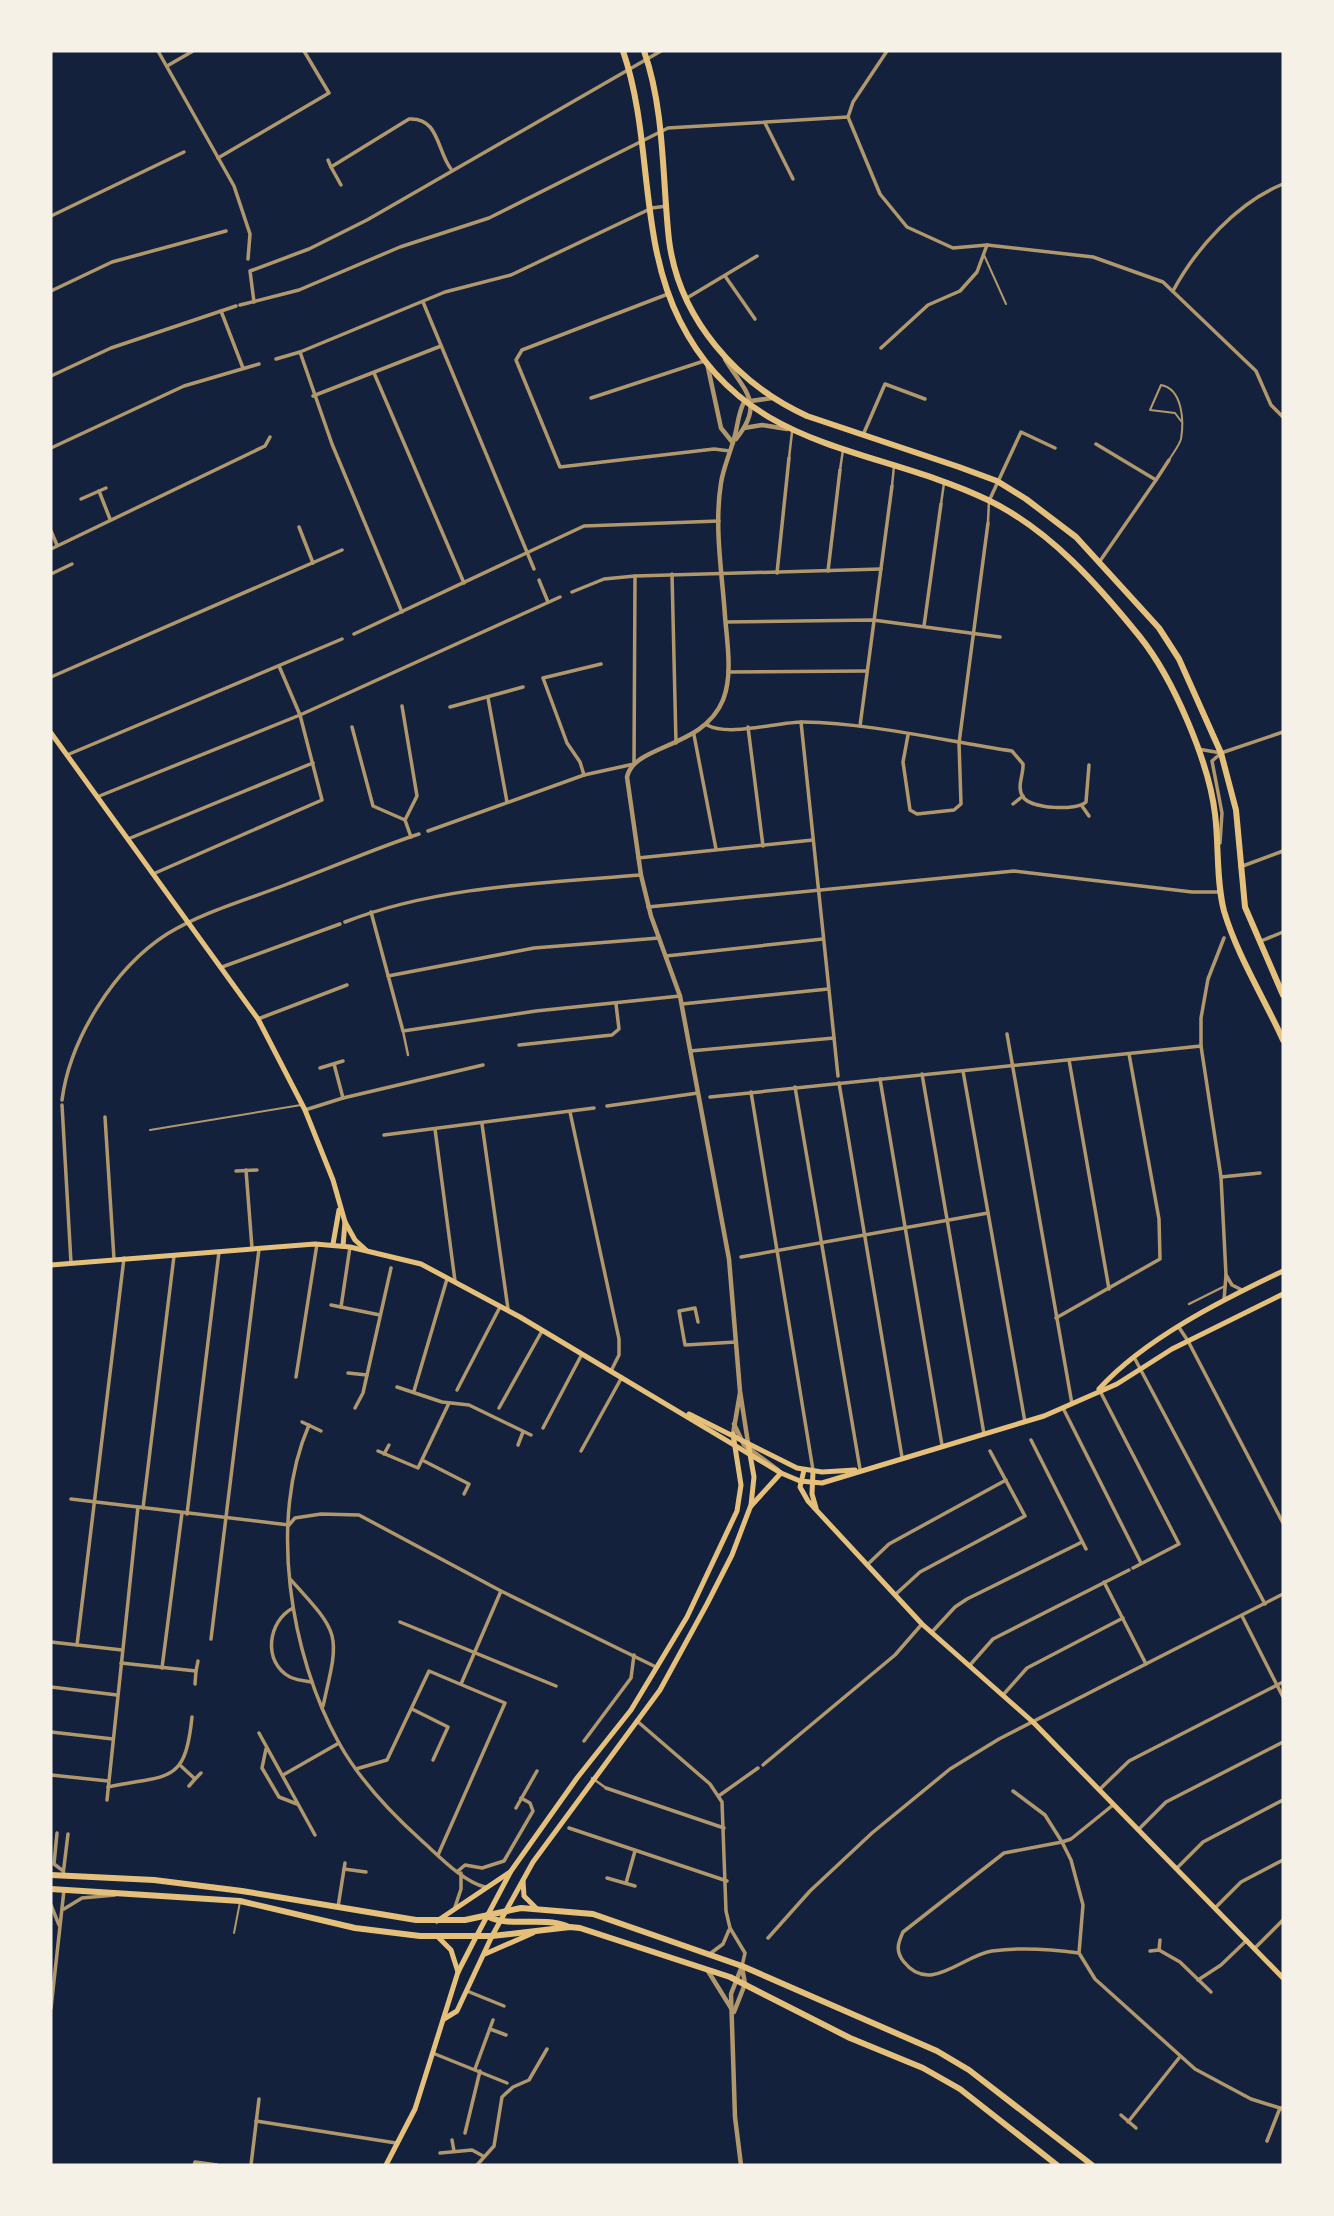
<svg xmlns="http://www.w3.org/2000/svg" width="1334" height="2216" viewBox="0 0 1334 2216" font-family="'Alegreya Sans',sans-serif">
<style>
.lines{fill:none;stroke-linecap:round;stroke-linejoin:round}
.service{stroke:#b1986c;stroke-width:2}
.pedestrian{stroke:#b1986c;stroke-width:2.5}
.minor{stroke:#b1986c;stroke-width:3.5}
.tertiary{stroke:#b1986c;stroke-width:4.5}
.secondary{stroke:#e5c07b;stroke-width:5}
.primary{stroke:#e5c07b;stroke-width:5}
.trunk{stroke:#e5c07b;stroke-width:6}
</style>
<rect width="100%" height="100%" fill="#14213d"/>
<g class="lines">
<!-- service -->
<g class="service">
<path d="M984 255 1006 304"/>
<path d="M1169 460C1173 453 1179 446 1181 439 1184 422 1183 389 1161 385L1150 410 1175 413 1181 421"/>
<path d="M150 1130 301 1105"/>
<path d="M234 1933 240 1902"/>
</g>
<!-- pedestrian -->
<g class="pedestrian">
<path d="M789 458 792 432"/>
<path d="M840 470 843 450"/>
<path d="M892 486 894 466"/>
<path d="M941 504 944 483"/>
<path d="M988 522 989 501"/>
<path d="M403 1031 408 1055"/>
<path d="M1189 1304 1223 1287"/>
<path d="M592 1778 606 1788"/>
</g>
<!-- minor -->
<g class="minor">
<path d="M158 51 234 186 250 234 248 259"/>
<path d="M167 66 193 51"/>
<path d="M848 117 880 194 907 227 953 248 987 245 1093 257 1163 282 1256 371 1271 405 1283 417"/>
<path d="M848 117 853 102 887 51"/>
<path d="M765 123 793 179"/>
<path d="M218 158 329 93 304 51"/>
<path d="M328 160 331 167"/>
<path d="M341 185 331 167 409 119C439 117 437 151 451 169"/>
<path d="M51 216 184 152"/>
<path d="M725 276 755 319"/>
<path d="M51 291 112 262 226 231"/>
<path d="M1173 291C1196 248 1237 203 1283 184"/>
<path d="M668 294 522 350 516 360 560 467 714 449 730 451"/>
<path d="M687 298 757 256"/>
<path d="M254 302 250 271 309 249 367 220 661 51"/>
<path d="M423 302 534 569"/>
<path d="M240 305 299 290 400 247 489 218 668 128 848 117"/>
<path d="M221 311 243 368"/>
<path d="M881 348 928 305 960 291 977 272 987 245"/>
<path d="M300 352 332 444 402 612"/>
<path d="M276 359 300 352 445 292 511 275 652 208 667 206"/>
<path d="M374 373 464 583"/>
<path d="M51 376 111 348 236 306"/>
<path d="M313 396 441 346"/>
<path d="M591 398 704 361"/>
<path d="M863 435 885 384 925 399"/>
<path d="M1096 444 1156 480 1100 561"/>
<path d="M51 448 184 386 259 364"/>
<path d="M1156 480 1169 460"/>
<path d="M99 491 110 519"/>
<path d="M81 499 106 488"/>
<path d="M989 501 1021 432 1055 448"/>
<path d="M299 527 313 563"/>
<path d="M51 531 57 545"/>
<path d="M51 549 265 446 270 437"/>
<path d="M828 571 840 470"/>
<path d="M777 573 789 458"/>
<path d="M51 574 72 564"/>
<path d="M672 574 676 743"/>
<path d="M539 580 548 602"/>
<path d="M572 592 604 579 635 576 881 569"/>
<path d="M726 622 873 620 1000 637"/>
<path d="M924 626 941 504"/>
<path d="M354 634 584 526 719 521"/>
<path d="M728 672 867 671"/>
<path d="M51 677 342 550"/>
<path d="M488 698 507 802"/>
<path d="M402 706 417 796 405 820"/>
<path d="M450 707 523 687"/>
<path d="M801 722 838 1076"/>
<path d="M707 725C729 737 777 722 803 722 871 723 944 741 1012 751L1023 764C1024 775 1016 786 1023 797 1031 809 1077 811 1086 802L1089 765"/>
<path d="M860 726 892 486"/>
<path d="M352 727 373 806 405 820 411 837"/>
<path d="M748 727 763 846"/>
<path d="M694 735 716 849"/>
<path d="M908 735 903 762 910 810 917 814 954 810 961 804 959 743 988 523"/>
<path d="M1198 749 1221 753 1283 732"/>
<path d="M1220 754 1212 761 1222 813 1220 843"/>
<path d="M67 755 342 639"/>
<path d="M584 775 580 762 567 743 543 678 601 664"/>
<path d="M97 797 300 715 560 597"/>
<path d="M1013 804 1023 796"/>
<path d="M1082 806 1089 816"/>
<path d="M428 831 584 775 634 764 635 576"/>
<path d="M128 839 313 763"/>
<path d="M638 858 813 840"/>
<path d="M1240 867 1283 851"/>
<path d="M153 874 322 800 300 715 279 666"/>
<path d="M648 907 1014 871 1192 892H1221"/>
<path d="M371 912 403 1031 536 1011 680 996"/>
<path d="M345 922C437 886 543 883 641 875"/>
<path d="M1224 938 1208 979 1201 1018V1046L1221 1177 1226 1275"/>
<path d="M1261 941 1283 932"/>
<path d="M666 956 823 939"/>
<path d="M222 967 340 924"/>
<path d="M388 976 534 948 659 938"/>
<path d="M682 1004 828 989"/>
<path d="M258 1019 347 985"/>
<path d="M1007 1034 1072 1404"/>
<path d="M519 1045 612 1035 619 1029 616 1004"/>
<path d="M690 1051 834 1038"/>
<path d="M1069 1060 1109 1289"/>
<path d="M334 1064 343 1098"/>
<path d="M320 1068 343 1061"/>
<path d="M963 1071 1025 1422"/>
<path d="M922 1074 984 1434"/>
<path d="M880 1079 942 1445"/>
<path d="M839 1083 902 1457"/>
<path d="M795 1087 860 1469"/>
<path d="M751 1092 813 1470"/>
<path d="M710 1097 1201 1046"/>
<path d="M62 1100C70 1039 114 968 167 934 204 911 250 899 290 883 333 867 376 848 419 834"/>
<path d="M62 1105 71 1263"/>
<path d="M607 1106 698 1093"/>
<path d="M305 1110 343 1098 483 1065"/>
<path d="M570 1112 619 1339V1355L611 1371"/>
<path d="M105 1117 114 1259"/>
<path d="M482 1124 508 1309"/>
<path d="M435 1129 455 1281"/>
<path d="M384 1135 594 1108"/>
<path d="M246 1170 252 1248"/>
<path d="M236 1171 257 1170"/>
<path d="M1221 1177 1260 1173"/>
<path d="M741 1257 988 1213"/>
<path d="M1224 1300 1226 1275 1232 1285 1242 1290"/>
<path d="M331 1305 380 1315"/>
<path d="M341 1307 350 1247"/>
<path d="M1056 1318 1160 1259 1159 1219 1129 1054"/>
<path d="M698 1322 695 1308 679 1311 685 1345 736 1342"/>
<path d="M1178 1326 1188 1341 1283 1523"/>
<path d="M1135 1359 1265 1604"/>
<path d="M348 1373 367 1375 391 1268"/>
<path d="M296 1377 317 1244"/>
<path d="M397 1387 442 1402 469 1405 531 1435"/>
<path d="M457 1390 500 1307"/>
<path d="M414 1391 447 1279"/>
<path d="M1100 1391 1179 1544 1133 1568"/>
<path d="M355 1408 363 1393 367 1375"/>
<path d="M499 1408 542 1331"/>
<path d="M1063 1408 1141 1563"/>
<path d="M302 1422 321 1431"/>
<path d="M309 1425C268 1519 290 1655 339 1743 359 1779 391 1813 421 1840 438 1855 463 1882 485 1887"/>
<path d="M543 1428 582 1354"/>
<path d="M1031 1440 1086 1549"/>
<path d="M518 1445 523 1432"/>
<path d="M378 1451 418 1468 449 1403"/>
<path d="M581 1451 622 1377"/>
<path d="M384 1454 389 1445"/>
<path d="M424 1461 469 1484 464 1494"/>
<path d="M71 1499 289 1525 295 1518 321 1514 359 1515 501 1591 656 1667"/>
<path d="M143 1508 174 1256"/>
<path d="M187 1514 219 1252"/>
<path d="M868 1564 889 1544 1006 1480"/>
<path d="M291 1580C341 1635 340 1633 323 1706"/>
<path d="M1104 1582 1146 1664"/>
<path d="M896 1594 920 1572 1025 1516 990 1451"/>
<path d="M293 1608C268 1621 262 1662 290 1677 296 1680 305 1681 312 1682"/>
<path d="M1242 1616 1283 1697"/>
<path d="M400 1622 556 1686"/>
<path d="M932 1632 955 1607 967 1599 1082 1542"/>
<path d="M211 1639 259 1249"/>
<path d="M51 1642 122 1650"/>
<path d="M77 1645 124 1258"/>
<path d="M121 1663 196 1671 198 1661"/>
<path d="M970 1665 993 1639 1129 1570"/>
<path d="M162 1668 182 1513"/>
<path d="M195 1684 196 1671"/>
<path d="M461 1684 501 1591"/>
<path d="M51 1687 117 1695"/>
<path d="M1003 1695 1027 1668 1123 1618"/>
<path d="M412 1709 448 1727 433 1760"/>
<path d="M637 1721 710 1784 722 1802 726 1911 730 1928 745 1953 742 1966"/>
<path d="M51 1732 113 1739"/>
<path d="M259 1733 315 1835"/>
<path d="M584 1741 631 1678 634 1655"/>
<path d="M266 1749 262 1768 279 1797 297 1804"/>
<path d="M763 1765 895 1655 922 1624"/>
<path d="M181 1766 195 1779 201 1773"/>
<path d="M356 1769 387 1760 429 1671 505 1703 438 1855"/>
<path d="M51 1775 108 1781"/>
<path d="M283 1775 339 1743"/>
<path d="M189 1786 195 1779"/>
<path d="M108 1787C168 1774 185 1786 192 1717"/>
<path d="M606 1788 724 1828"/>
<path d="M1099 1790 1129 1761 1283 1682"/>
<path d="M1013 1791 1045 1815 1062 1842 1071 1839 1113 1805"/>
<path d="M720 1795 758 1768"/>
<path d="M107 1800 138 1507"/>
<path d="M516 1808 537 1771"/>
<path d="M569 1828 727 1881"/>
<path d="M1139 1829 1166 1802 1283 1742"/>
<path d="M57 1833 54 1864 62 1870"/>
<path d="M1177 1868 1203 1842 1283 1800"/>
<path d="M344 1869 366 1872"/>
<path d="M458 1871 465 1865 482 1868 504 1861 533 1811 530 1803 521 1798"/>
<path d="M63 1875 68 1834"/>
<path d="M607 1878 635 1886"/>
<path d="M626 1883 635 1851"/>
<path d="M51 1905 59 1925"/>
<path d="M338 1907 345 1863"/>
<path d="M455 1907 461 1889V1873"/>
<path d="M1215 1908 1241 1882 1283 1860"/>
<path d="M64 1909 82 1898 115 1895"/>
<path d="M768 1938 810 1891 872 1833 950 1769 999 1739 1283 1594"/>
<path d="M1255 1948 1283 1920"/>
<path d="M1159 1950 1180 1962 1211 1992"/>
<path d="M1150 1951 1159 1950 1160 1940"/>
<path d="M711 1953 723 1944 729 1930"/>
<path d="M1079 1953C1050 1949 1022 1947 992 1951 963 1955 930 1995 904 1962 895 1951 898 1943 903 1932L1004 1853 1062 1842 1071 1860 1083 1905 1079 1953 1095 1979 1195 2069 1251 2099 1283 2109"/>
<path d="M1198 1980 1221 1965 1247 1940"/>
<path d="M467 1991 504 2006"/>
<path d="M51 2008 64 1890"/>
<path d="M490 2029 506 2035"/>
<path d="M435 2054 507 2083"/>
<path d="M475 2069 493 2020"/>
<path d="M1121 2115 1136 2128"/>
<path d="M256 2121 396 2143"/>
<path d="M1128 2122 1179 2058"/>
<path d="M465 2133 480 2071"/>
<path d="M452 2140 454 2151"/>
<path d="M1267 2141 1280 2108"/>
<path d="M440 2153 472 2150 483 2156"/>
<path d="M194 2165 195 2162 217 2165"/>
<path d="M251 2165 259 2099"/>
<path d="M477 2165 494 2146 502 2097 513 2087 529 2080 547 2049"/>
</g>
<!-- tertiary -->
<g class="tertiary">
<path d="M725 359C745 392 765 403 736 439"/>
<path d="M707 363 721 428 733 443"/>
<path d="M744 428 762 425 787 429"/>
<path d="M734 1424 744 1445 778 1470"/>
<path d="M733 1434 740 1393"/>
<path d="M748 1443 740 1391 729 1259 680 996 651 916 641 875 627 777C634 744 703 749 723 700 733 675 727 642 725 616 722 572 714 526 721 483 723 469 729 456 733 442 738 428 737 416 744 402L772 398"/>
<path d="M708 1971 731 2008"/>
<path d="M734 2012 745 1984 742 1967"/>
<path d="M741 2165 735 2117 731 1994 742 1966"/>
</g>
<!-- secondary -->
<g class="secondary">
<path d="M51 733 258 1019 305 1110 333 1180 345 1222 355 1240 366 1250"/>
<path d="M333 1244 339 1210"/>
<path d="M343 1246 345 1222"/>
<path d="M804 1470 800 1487 808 1501 922 1624 1033 1722 1283 1978"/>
<path d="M813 1472 812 1494 816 1508"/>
<path d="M438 1937 451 1950 458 1972"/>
<path d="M485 1954 533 1933"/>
<path d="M444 2019 457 2011 492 1936"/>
<path d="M386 2165 415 2109 458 1972 476 1937"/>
</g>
<!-- primary -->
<g class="primary">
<path d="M51 1265 315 1244 350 1247 421 1264 520 1317 781 1473 800 1481 822 1483 1044 1416 1117 1384 1172 1349 1283 1294"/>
<path d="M1099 1389C1144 1339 1222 1300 1283 1271"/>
<path d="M689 1414 797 1468 822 1472 855 1470"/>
<path d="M751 1506 781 1473"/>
<path d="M523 1881 524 1896 536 1908"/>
<path d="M437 1921 510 1872"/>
<path d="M492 1936 533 1862 660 1690 707 1604 732 1555 751 1505 754 1477 748 1443"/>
<path d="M476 1937 511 1871 577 1778 631 1710 687 1617 737 1511 741 1485 733 1434"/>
</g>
<!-- trunk -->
<g class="trunk">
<path d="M623 51C653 138 638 238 680 321 746 453 873 445 988 500 1050 530 1098 585 1140 637 1173 678 1209 762 1215 814 1219 846 1216 880 1224 911 1237 955 1264 998 1283 1040"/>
<path d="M644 51C665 111 662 177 669 240 679 319 737 384 807 416L959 467 997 481 1026 499 1076 537 1159 628 1179 659 1221 753 1236 810 1245 907 1283 995"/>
<path d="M51 1875 154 1880 242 1891 416 1920H465L521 1908 593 1914 742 1966 937 2051 969 2070 1092 2165"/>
<path d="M51 1889 240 1901 355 1928 420 1936H492L570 1927 580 1928 730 1977 850 2038 923 2068 960 2089 1057 2165"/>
<path d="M487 1916C508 1928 540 1916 567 1926"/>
</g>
</g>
<!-- border -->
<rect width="1334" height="2216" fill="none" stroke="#f6f1e7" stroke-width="105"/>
</svg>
